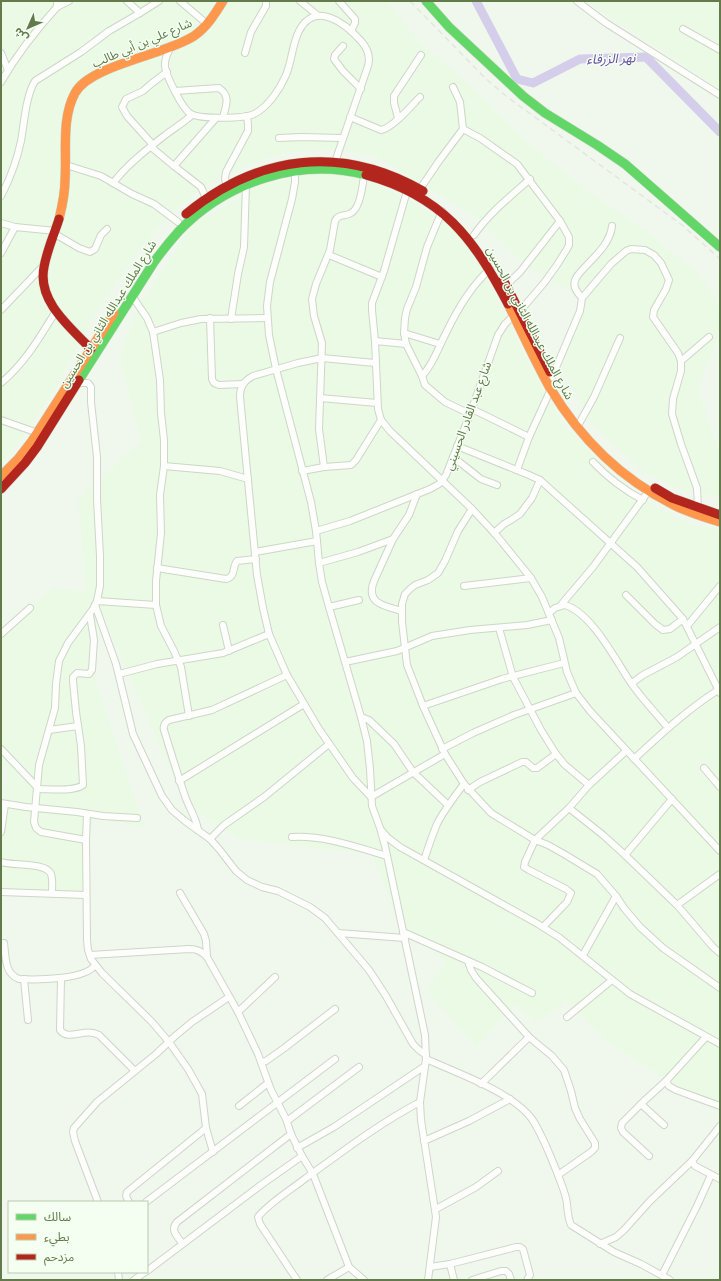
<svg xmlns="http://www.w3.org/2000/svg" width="721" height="1281" viewBox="0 0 721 1281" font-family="Cabin,'Noto Sans Arabic',sans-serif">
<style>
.residential{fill:#eafae5}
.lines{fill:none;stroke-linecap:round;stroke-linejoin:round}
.river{stroke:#d5ceea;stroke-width:9}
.street-casing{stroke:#cdd6c7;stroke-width:8}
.fast-casing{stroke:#cdd6c7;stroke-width:10}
.slow-casing{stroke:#cdd6c7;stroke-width:10}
.jam-casing{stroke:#cdd6c7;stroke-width:10}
.street{stroke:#fdfefc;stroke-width:6}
.fast{stroke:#63d668;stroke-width:9}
.slow{stroke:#ff974d;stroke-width:9}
.jam{stroke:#b3261e;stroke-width:9}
.rail{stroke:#e6e4e3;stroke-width:1.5;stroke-dasharray:6 4;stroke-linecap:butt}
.labels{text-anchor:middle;stroke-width:3;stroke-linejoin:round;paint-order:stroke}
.street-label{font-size:12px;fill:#637a4b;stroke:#f4fff1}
.water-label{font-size:13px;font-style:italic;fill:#664ba4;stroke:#f4fff1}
</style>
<rect width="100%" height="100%" fill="#f0f8ee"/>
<!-- residential -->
<g class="residential">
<path d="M1 1H386L421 44 460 76 531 146 593 195 644 230 700 275 720 307V330L698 390 716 445 720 450V497L684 491 643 472 592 424 562 369 583 298 527 267 476 217 374 155 333 150 285 152 243 167 205 186 168 215 134 257 96 313 56 387 15 448 1 463Z"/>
<path d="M585 1H720V89L631 30Z"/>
<path d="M316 172 365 178 417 204 455 230 481 265 520 346 561 422 613 474 659 509 692 525 720 529V1106L692 1095 606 1041 567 1000 537 1022 516 1004 476 1047 427 991 446 962 398 918 371 854 239 839 185 804 102 613 94 675 144 827 93 818 85 897 1 886V820L8 767 1 760V631L54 588 86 592 78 500 141 441 120 359 137 308 194 224 259 186Z"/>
</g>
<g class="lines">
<!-- river -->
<path class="river" d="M476 1 517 79 533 83 580 59 646 57 720 132"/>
<!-- street casing -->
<g class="street-casing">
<g id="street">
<path d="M127 1 140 13"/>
<path d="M180 1 207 24"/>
<path d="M300 1 316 14"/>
<path d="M339 1 355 19V23L351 31"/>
<path d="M577 1 606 23 720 95"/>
<path d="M57 7 69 1"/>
<path d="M683 29 720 50"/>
<path d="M343 46 335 55 334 59 343 71 361 89"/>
<path d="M171 47C168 52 165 57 165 64 164 73 183 110 191 114 200 119 244 119 254 114 268 107 280 89 286 75 292 61 292 45 299 31 315 0 345 23 361 41 369 50 371 59 367 69L335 162"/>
<path d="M1 53 8 70"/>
<path d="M245 53 251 32 266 6V1"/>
<path d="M1 82C16 56 37 29 57 7V1"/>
<path d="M175 91 219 88C231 96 226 106 223 117"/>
<path d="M350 117 381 130C393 128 411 106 420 97"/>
<path d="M398 118 394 103V96L421 55"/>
<path d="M463 129 480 138 517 164 560 221 569 237V245L567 249 557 265 544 283 520 311"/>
<path d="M279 138 301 137 342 138"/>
<path d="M153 145 127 116 122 107 126 99 143 91 151 84 167 72"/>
<path d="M151 147 174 166"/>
<path d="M66 165 101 176 132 194 154 204 178 222"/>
<path d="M295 170V182L292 199 270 282 267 306 269 335 276 369 311 502 316 531 319 563 322 582 329 607 361 717 367 741 370 769 372 806 380 828 385 846 425 1035 426 1059 420 1102 421 1120 436 1217 428 1280"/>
<path d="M113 183C127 165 146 150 164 136 173 129 183 123 192 115"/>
<path d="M227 186 225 179 226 172 248 131V124L247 116"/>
<path d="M420 189 439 161 463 129 460 102 453 87"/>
<path d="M407 191 384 271 372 303V310L375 341 378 409 381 420 390 431 472 509 497 536 531 578 542 597 559 638 567 672 576 693 590 711 720 851"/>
<path d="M1 196C10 179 17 160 21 141 24 124 26 95 35 81L81 52 109 31 140 13 159 1"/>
<path d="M206 198 201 187 174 166 216 118"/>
<path d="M442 211 427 247 416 287 407 309 405 318 404 333 406 344 422 376 425 385 445 402 470 414"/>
<path d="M1 223 15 227"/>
<path d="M55 234 79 248 90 252 95 249 101 235 107 229"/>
<path d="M474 235C489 213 510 197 530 179"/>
<path d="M1 253 15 227 56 231"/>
<path d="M329 255 382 277"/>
<path d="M506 285 520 272 560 221"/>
<path d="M132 296 147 318 153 332 160 380 161 413 164 440V466L160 495 161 533 156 581V605L161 626 174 651 181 667 189 716"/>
<path d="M582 298C575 290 571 284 578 275 590 260 610 246 612 226"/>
<path d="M1 310 44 265"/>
<path d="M210 318 212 379 214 383 219 385 242 384"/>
<path d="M231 319 238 274 244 247 246 184"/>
<path d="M153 332 181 323 201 319 267 318"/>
<path d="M404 333 440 344"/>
<path d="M375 341 406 344"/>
<path d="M681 361 709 337"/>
<path d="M375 363 322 358 298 363 253 376C244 381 240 386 240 397L257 575 263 608 269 634 287 675 319 729 353 778 371 797 445 754"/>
<path d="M422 376C434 363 438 348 446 333 457 310 471 286 490 269"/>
<path d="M552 377 580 311 582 298 588 291 611 264 626 251 631 249 645 250 654 255 661 263 669 280 666 289 654 310 653 317 678 353 681 361V371L673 399 672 414 681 444 697 488 698 508"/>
<path d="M1 383C25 363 40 337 56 311"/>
<path d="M79 383H88L91 387V402L97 457V499L100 556V586L97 601 93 609 68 643 59 661 56 684 55 708 39 765 34 822 36 828 41 832 86 840"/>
<path d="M320 398 377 403"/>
<path d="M472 409 529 437"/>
<path d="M1 420 38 433"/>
<path d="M580 422 594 397 620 338"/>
<path d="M457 446 529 475 540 480 637 567 683 619 720 693"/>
<path d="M453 457 481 479 497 485"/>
<path d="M593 462C608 478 624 490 643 500"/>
<path d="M164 466 220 471 248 479"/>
<path d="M324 467 319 429 322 343 314 316 312 299 316 284 330 250 335 221C339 213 345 217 351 213 360 209 363 184 364 175"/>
<path d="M517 470 529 437 551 389"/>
<path d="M302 471 324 467 351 465 356 460 381 420"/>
<path d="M472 509 458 531 445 561 438 573 428 580 415 585 410 589 405 594 402 604V622L407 665 423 706 445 754 464 784 491 813 535 840 548 845 564 854 597 874 616 896 624 908 640 927 663 948 720 988"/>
<path d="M316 531 350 521 430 489 439 484 446 475 470 414 498 335 505 324 513 316"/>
<path d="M494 533 504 524 511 520 520 514 532 498 540 480"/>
<path d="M393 539 374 581C365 604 385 606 402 611"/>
<path d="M255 552 317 541"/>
<path d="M319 563 358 552 393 539 409 515 417 494"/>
<path d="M157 568 226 579C236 577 232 567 237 561L256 559"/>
<path d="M464 586 531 578"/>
<path d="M626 595 655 624 663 630 670 629 683 619"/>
<path d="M97 601 156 605"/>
<path d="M95 605 116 664 133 734 162 796 172 810 185 821 210 839 219 849 236 871 247 880 262 887 278 891 310 907 325 918 369 970 386 996 413 1044 419 1050 426 1055"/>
<path d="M560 606 593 567 648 492"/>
<path d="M329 607 359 600"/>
<path d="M549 613 555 608 565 605C592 613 616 661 631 683 642 699 656 713 668 728"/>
<path d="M223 625 229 651"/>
<path d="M687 626 720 586"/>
<path d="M499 628 513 677 541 730 556 754 565 765 589 785"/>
<path d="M1 634 30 608"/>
<path d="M345 662 397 651 432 636 470 630 527 625 552 620"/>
<path d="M119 674 157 664 223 653 269 634"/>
<path d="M632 683 643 675 677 657 720 627"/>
<path d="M423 706 502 679 564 663"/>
<path d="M361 717 369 720 394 744 413 772 448 805"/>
<path d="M49 730 78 726"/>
<path d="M1 749 37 787"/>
<path d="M442 749 473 733 514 715 576 693"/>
<path d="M634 759C661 734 687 710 718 690"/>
<path d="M704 768 720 787"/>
<path d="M179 781 304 704"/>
<path d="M37 789C49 789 74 792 83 785L81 746 76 712 73 681V677L77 673 89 674 92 670 94 640 90 615"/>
<path d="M468 790 480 782 522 762H526L533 768H537L556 754"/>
<path d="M1 803 26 807 77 812 103 816 137 818"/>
<path d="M569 808 603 835 625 855 677 905 713 947 720 953"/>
<path d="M87 814 86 840 87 940 88 950 91 959 102 973 152 1022 169 1042 188 1069 202 1094 206 1128 213 1152"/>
<path d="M198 830C197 820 190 809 186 799 178 776 171 753 164 730 163 726 164 723 169 720L212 710 287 675"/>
<path d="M381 830 388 838 400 847 538 924 560 938 630 994 720 1044"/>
<path d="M1 832 5 804"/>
<path d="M292 837C324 835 356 847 387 856"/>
<path d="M210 839 224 825 264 797 329 744"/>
<path d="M625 855 672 799"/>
<path d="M424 860C428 848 432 836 437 824 444 810 454 797 464 784"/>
<path d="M1 862C12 866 46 862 51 874 53 880 52 887 52 893"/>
<path d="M1 892 86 895"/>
<path d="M180 893 204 934 206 941 207 957"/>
<path d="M677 905 720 874"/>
<path d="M543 927 567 902 571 893 566 889 529 870 524 867 525 862 535 840 569 808 589 785 626 751"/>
<path d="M403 932 482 967 532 993"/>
<path d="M338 933 405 938"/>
<path d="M4 943C6 957 4 973 19 979 35 980 86 980 95 965"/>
<path d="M90 955 189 949C197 949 201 951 207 957L238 1012 258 1054 271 1090 286 1119 291 1134 302 1156 313 1174 349 1267 364 1280"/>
<path d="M583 955 616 896"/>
<path d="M468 961 471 970 476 978 529 1037 552 1056 564 1070 571 1091 575 1108 580 1119 595 1143V1148L591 1152 558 1175"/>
<path d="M61 978 60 1030C69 1042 84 1027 99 1035L135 1071"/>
<path d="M24 979 28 1020"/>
<path d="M238 1012 275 977"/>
<path d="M567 1017 612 980"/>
<path d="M706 1037 666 1081 669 1086 676 1090 720 1106"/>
<path d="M426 1059C457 1073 512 1092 532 1119 543 1136 551 1157 558 1175 561 1183 564 1190 566 1198 568 1207 567 1216 571 1225L614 1252 641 1264 670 1280"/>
<path d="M261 1062 266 1061 283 1049 335 1009"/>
<path d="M481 1084 529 1037"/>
<path d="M641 1104 664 1125"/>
<path d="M239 1106 268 1083"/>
<path d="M287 1121 359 1067"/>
<path d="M720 1126 692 1161 695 1166 720 1179"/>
<path d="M424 1141 469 1121 510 1099"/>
<path d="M297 1148 334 1127 425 1066"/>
<path d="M649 1156 623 1132 621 1128 622 1123 644 1101 666 1081"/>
<path d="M98 1202 75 1141 73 1132 74 1128 97 1102 156 1054 174 1037 192 1022 229 997"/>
<path d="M129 1202 126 1196 127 1192 206 1128"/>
<path d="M146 1202 335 1059"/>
<path d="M436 1209 476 1187 498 1171"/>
<path d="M182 1243C177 1236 170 1230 177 1222L291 1134"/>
<path d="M600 1244 616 1237 624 1230 650 1201 692 1161"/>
<path d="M450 1264 454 1280"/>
<path d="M430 1267 450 1264 516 1247H520L523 1249 530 1275 527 1280"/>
<path d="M147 1271 261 1185 302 1156"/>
<path d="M118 1272 119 1280"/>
<path d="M662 1275 697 1206 711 1175"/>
<path d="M134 1280 145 1272"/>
<path d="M297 1280 260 1224 258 1217C269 1203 292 1189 306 1178 343 1151 380 1123 420 1102"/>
<path d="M327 1280 349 1267"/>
<path d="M472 1280 501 1271H506L509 1274 511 1280"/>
</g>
</g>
<!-- fast casing -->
<g class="fast-casing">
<g id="fast">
<path d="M426 1 449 27 523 96 545 113 597 145 625 164 720 247"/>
<path d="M79 380 154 262C162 251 170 241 179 231 226 182 299 157 366 175"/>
</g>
</g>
<!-- slow casing -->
<g class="slow-casing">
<g id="slow">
<path d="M59 219C62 207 65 194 65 180 67 152 61 119 75 93 90 65 165 55 194 36 207 27 215 14 223 1"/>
<path d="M508 304C522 332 535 361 550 388 580 438 620 478 672 504 687 512 704 517 720 522"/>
<path d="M1 476 18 459 32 441 114 313"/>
</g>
</g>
<!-- jam casing -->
<g class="jam-casing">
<g id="jam">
<path d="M366 175C442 196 473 237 508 304"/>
<path d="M186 214C258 155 341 144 423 191"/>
<path d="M59 219C54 235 47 250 44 267 37 301 70 327 91 349"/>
<path d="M503 279 550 372"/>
<path d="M655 488 672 498 720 515"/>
<path d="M1 489 25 463 37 447 79 380"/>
</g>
</g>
<!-- street -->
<use href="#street" class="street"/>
<!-- fast -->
<use href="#fast" class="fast"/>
<!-- slow -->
<use href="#slow" class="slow"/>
<!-- jam -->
<use href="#jam" class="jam"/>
<!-- rail -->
<path class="rail" d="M410 1 485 78 506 96 682 225 720 259"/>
</g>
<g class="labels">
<!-- street labels -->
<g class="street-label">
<text transform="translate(142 43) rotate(-23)" y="4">شارع علي بن أبي طالب</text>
<text transform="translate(108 314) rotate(-58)" y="4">شارع الملك عبدالله الثاني بن الحسين</text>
<text transform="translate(530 323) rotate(62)" y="4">شارع الملك عبدالله الثاني بن الحسين</text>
<text transform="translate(468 416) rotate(-70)" y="4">شارع عبد القادر الحسيني</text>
</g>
<!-- water labels -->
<g class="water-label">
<text transform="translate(611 58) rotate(-2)" y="5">نهر الزرقاء</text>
</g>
</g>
<!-- border -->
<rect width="721" height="1281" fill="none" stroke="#637a4b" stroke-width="4"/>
<!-- legend -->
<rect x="8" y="1201" width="140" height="72" fill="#f4fff1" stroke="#bacaaf"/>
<rect x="16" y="1214" width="20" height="6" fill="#63d668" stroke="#bacaaf"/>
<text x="44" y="1221" font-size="12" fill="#637a4b">سالك</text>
<rect x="16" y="1234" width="20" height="6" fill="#ff974d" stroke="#bacaaf"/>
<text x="44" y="1241" font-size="12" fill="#637a4b">بطيء</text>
<rect x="16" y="1254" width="20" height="6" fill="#b3261e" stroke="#bacaaf"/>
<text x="44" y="1261" font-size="12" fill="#637a4b">مزدحم</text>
<!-- north arrow -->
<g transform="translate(28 28) rotate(225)" stroke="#f4fff1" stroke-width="3" paint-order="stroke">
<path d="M0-3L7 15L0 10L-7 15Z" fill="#637a4b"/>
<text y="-6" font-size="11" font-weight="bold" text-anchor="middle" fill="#637a4b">ش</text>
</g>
</svg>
